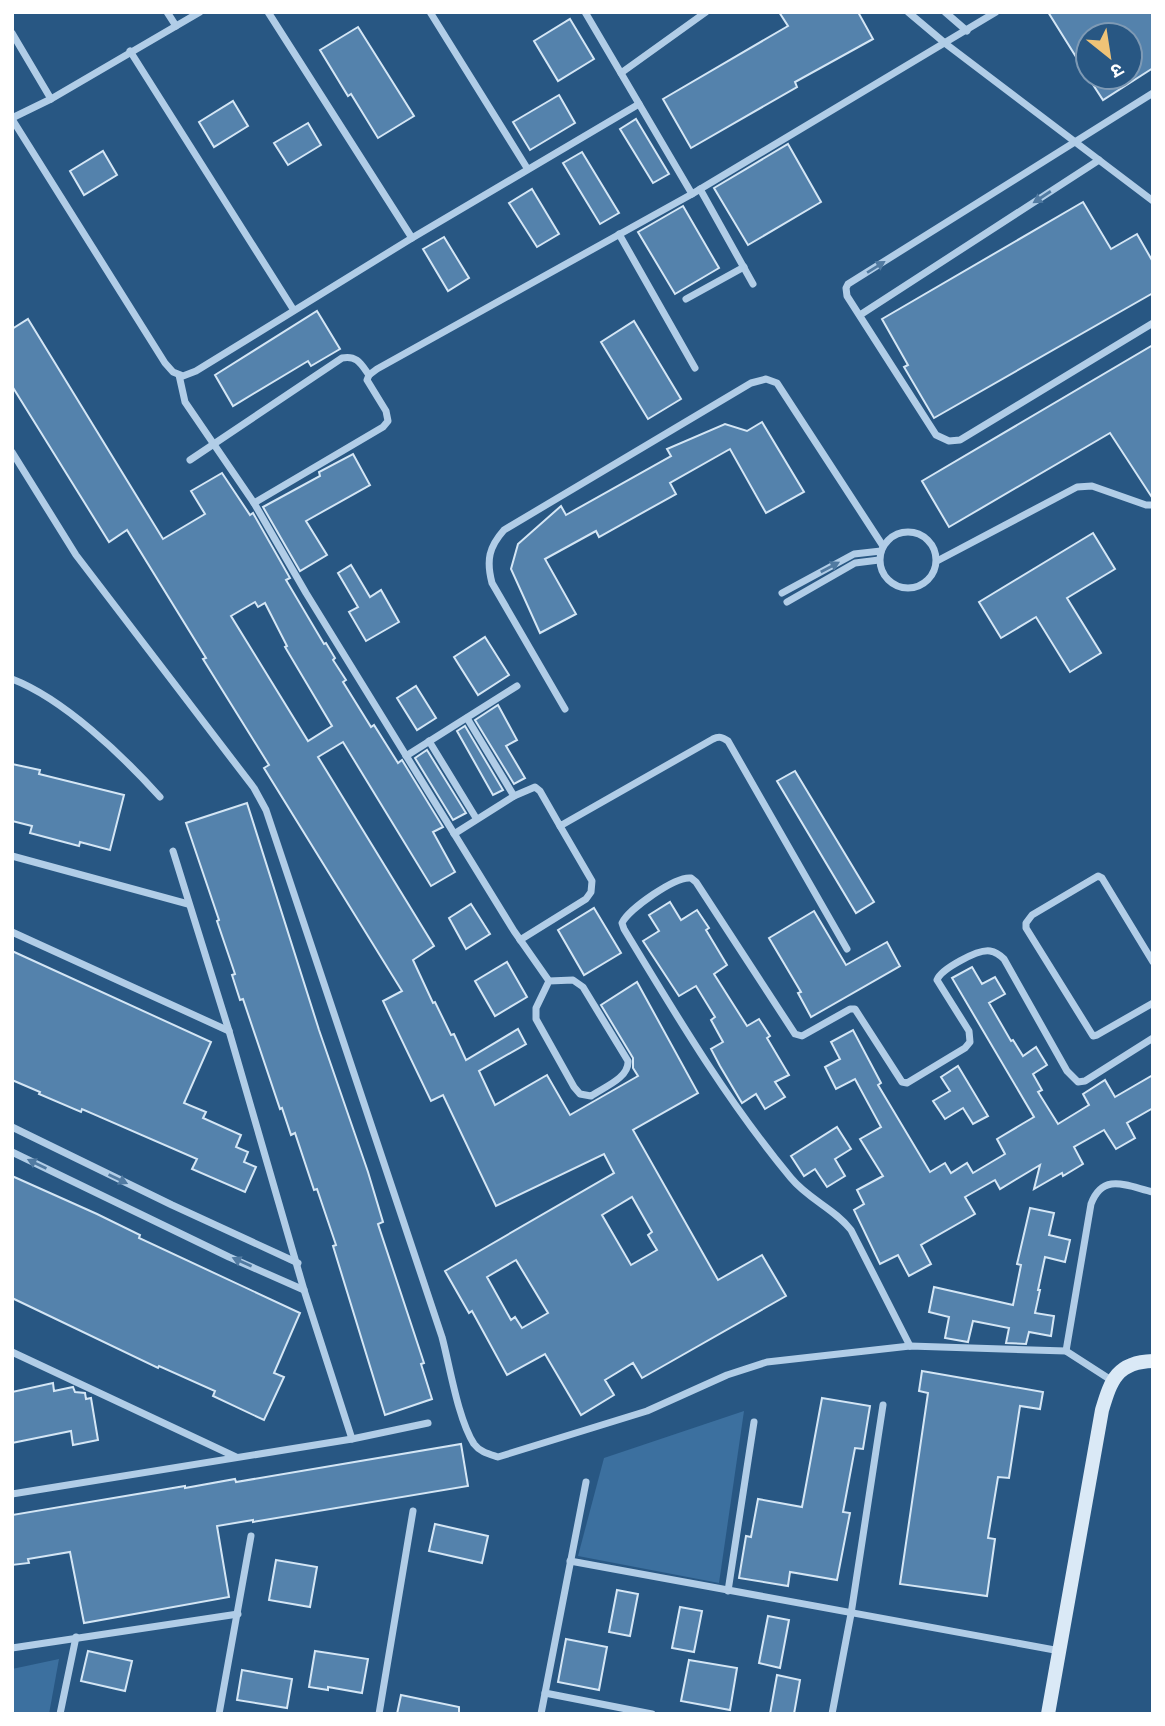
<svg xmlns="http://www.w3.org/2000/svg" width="1165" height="1726" viewBox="0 0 1165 1726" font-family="'PT Sans','Noto Sans Devanagari',sans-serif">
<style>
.green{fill:#3c709f}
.building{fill:#5482ac;stroke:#d4e6f5;stroke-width:2;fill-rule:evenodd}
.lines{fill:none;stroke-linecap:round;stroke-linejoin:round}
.street{stroke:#b1cde7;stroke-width:7}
.secondary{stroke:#dae9f6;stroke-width:14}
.oneway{fill:#517aa1}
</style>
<rect width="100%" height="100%" fill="#285783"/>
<!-- green -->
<g class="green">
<path d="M744 1411 719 1583 578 1556 604 1458Z"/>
<path d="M59 1659 49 1714H12V1669Z"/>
</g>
<!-- building -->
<g class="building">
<path d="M779 12H858L873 39 795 82 797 87 691 148 663 99 788 26Z"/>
<path d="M1048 12H1153V68L1103 100 1088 77H1130V35H1088V76Z"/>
<path d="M570 19 594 59 558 81 534 41Z"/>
<path d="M358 27 414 116 378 138 351 94 348 96 320 50Z"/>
<path d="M559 95 575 123 530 150 513 122Z"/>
<path d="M233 101 248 126 214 147 199 122Z"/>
<path d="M636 119 669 174 653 183 620 129Z"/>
<path d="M308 123 321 145 288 165 274 143Z"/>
<path d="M788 144 821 202 748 245 714 188Z"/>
<path d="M103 151 117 175 84 195 70 171Z"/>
<path d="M582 152 619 213 600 224 563 163Z"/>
<path d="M532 189 559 234 537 247 509 203Z"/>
<path d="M1083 202 1111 249 1137 234 1153 262V293L934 418 904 367 908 365 882 319Z"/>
<path d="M683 206 719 268 675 294 638 232Z"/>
<path d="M444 237 469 278 448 291 423 249Z"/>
<path d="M317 311 340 349 311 366 308 361 233 406 215 375Z"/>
<path d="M28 319 163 539 205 514 191 491 222 473 250 515 253 513 290 578 286 580 324 644 326 643 335 658 333 660 346 680 343 682 371 727 374 725 398 763 402 760 443 827 433 832 455 872 431 886 343 742 318 757 434 946 413 960 433 1003 435 1002 451 1035 454 1034 466 1060 518 1029 526 1044 479 1071 495 1105 547 1075 570 1115 638 1076 633 1068V1058L601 1005 637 982 698 1093 633 1130 718 1280 762 1255 786 1296 642 1378 633 1363 605 1380 614 1395 581 1415 545 1354 507 1375 472 1311 469 1313 445 1271 614 1173 604 1154 496 1206 443 1095 431 1101 383 1001 402 991 264 768 269 765 203 659 206 658 127 530 109 542 12 386V329ZM255 602 258 607 265 603 287 646 285 647 332 726 308 741 231 616ZM632 1197 652 1232 648 1235 657 1250 631 1265 602 1215ZM516 1260 548 1313 522 1328 515 1317 511 1320 487 1277Z"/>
<path d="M634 321 681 399 648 419 601 342Z"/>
<path d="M1153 345V499L1110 433 949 527 922 481Z"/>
<path d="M762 422 804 492 766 513 730 449 670 483 676 494 599 537 596 531 545 559 576 614 540 633 511 569 518 544 561 506 566 515 671 456 667 449 725 424 747 431Z"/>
<path d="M353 454 370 485 306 521 327 555 300 571 263 507 320 476 319 472Z"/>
<path d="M1093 533 1115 569 1067 598 1101 653 1070 672 1036 617 1001 638 979 602Z"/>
<path d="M351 565 370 597 381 590 399 622 366 641 349 612 358 607 338 573Z"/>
<path d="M485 637 509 675 478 695 454 657Z"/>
<path d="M416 686 436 718 417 730 397 698Z"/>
<path d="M498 705 517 740 506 746 525 778 514 784 475 720Z"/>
<path d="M465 726 503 790 493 795 457 731Z"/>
<path d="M427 750 466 813 453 820 415 758Z"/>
<path d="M12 764 40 770 39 774 124 795 110 850 80 842 79 846 30 833 32 826 12 821Z"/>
<path d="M795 771 874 902 856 913 777 781Z"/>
<path d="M247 803 319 1030 368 1172 383 1222 378 1224 424 1363 421 1364 432 1399 385 1415 333 1246 336 1245 317 1189 314 1190 295 1133 291 1135 282 1108 280 1109 243 999 240 1000 232 975 235 974 217 921 219 920 186 823Z"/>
<path d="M670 902 681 920 697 910 709 928 706 930 727 965 714 974 747 1026 759 1019 770 1036 767 1038 789 1075 775 1082 785 1097 765 1109 756 1094 742 1103 720 1066 711 1049 723 1042 711 1020 715 1017 696 986 679 996 643 941 659 931 649 915Z"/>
<path d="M471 904 490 934 466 949 449 918Z"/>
<path d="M594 908 621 953 584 975 558 930Z"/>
<path d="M814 911 846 965 887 942 900 966 811 1017 798 993 801 992 769 938Z"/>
<path d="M12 951 211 1042 184 1103 206 1112 203 1118 241 1135 236 1147 248 1152 244 1162 256 1167 245 1192 192 1169 197 1159 82 1109 81 1112 39 1094 40 1092 12 1080Z"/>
<path d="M507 962 527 997 495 1016 475 981Z"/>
<path d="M972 967 982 984 995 977 1005 994 989 1003 1011 1041 1013 1040 1023 1056 1036 1047 1047 1065 1033 1074 1042 1090 1038 1092 1058 1124 1089 1105 1083 1094 1105 1080 1115 1097 1153 1075V1108L1127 1123 1135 1138 1116 1149 1104 1130 1074 1147 1083 1164 1063 1176 1062 1173 1034 1189 1040 1165 1000 1189 995 1180 965 1197 975 1214 921 1245 931 1264 909 1276 898 1255 880 1264 854 1210 864 1204 857 1190 883 1176 860 1139 881 1127 855 1079 836 1089 825 1067 840 1059 831 1042 853 1030 881 1083 878 1085 930 1172 945 1163 951 1173 967 1163 973 1173 1005 1154 997 1139 1034 1117 952 978Z"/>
<path d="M958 1066 988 1116 973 1124 963 1108 945 1119 933 1101 950 1091 941 1077Z"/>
<path d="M837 1127 851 1149 835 1159 845 1176 827 1187 815 1169 804 1176 791 1156Z"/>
<path d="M12 1176 97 1214 140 1235 139 1238 300 1313 274 1373 284 1377 264 1420 213 1396 215 1391 159 1366 158 1368 12 1298Z"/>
<path d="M1030 1208 1054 1213 1049 1235 1070 1240 1065 1262 1045 1257 1038 1290H1040L1035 1313 1054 1316 1051 1336 1029 1332 1026 1344 1006 1343 1009 1328 973 1321 968 1342 945 1338 949 1317 929 1312 934 1287 1013 1305 1021 1265 1017 1264Z"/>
<path d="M922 1371 1043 1392 1040 1409 1020 1406 1009 1478 998 1477 988 1538 995 1539 987 1596 900 1584 928 1393 919 1391Z"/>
<path d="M53 1383 54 1391 73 1387 75 1392 85 1393 86 1399 91 1398 98 1440 73 1445 71 1431 12 1443V1392Z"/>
<path d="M822 1398 870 1406 863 1449 855 1448 843 1512 850 1513 837 1580 790 1572 788 1586 739 1578 746 1536 751 1537 758 1499 802 1507Z"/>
<path d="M461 1444 468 1486 253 1522V1520L217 1526 229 1597 84 1623 70 1552 28 1559 29 1563 12 1565V1515L185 1486V1488L235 1479 236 1482Z"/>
<path d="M435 1524 488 1536 482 1563 429 1551Z"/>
<path d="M276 1560 317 1567 310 1607 269 1600Z"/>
<path d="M617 1590 638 1594 630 1636 609 1632Z"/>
<path d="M680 1607 702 1611 694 1652 672 1648Z"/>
<path d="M768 1616 789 1620 780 1668 759 1663Z"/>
<path d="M566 1639 607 1647 599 1690 558 1682Z"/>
<path d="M88 1651 132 1661 125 1691 81 1681Z"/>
<path d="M315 1651 368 1659 362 1693 328 1687V1690L309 1687Z"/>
<path d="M689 1660 737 1668 730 1710 681 1701Z"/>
<path d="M242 1670 292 1679 287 1708 237 1700Z"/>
<path d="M777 1675 800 1680 794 1714H770Z"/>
<path d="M401 1695 459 1707V1714H397Z"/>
</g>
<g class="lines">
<!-- street -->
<g class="street">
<path d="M167 12 176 26"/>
<path d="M268 12 412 238"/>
<path d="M430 12 527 168"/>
<path d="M585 12 692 194"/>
<path d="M908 12 946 44 1153 201"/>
<path d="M945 12 967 31"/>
<path d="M12 33 51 99"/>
<path d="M130 51 293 309"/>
<path d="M621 73 706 12"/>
<path d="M1153 93 848 284 846 288 847 296 936 435 949 441 960 440 1153 323"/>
<path d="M12 118 51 99 200 12"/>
<path d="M12 119 165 363 173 372 183 376 196 371 412 238 639 104"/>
<path d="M700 189 753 284"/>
<path d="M619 234 695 368"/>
<path d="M686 299 744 267"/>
<path d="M860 315 1099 160"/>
<path d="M179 375 185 402 254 503 306 593 514 931 549 981 573 980 583 987 628 1061C629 1078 604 1087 591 1096L580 1094 574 1087 536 1019V1008L549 981"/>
<path d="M12 452 76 555 254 788 266 810 442 1337C450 1367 458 1419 474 1444 480 1452 489 1454 498 1457L647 1411 727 1375 767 1362 910 1346 1066 1351 1111 1380"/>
<path d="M190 460 342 358C357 355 361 364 369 375"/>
<path d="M254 503 383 427 388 421 386 411 367 380 369 375 377 369 692 194 996 12"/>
<circle cx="908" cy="560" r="28"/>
<path d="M937 561 1077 487 1092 486 1146 505H1153"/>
<path d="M782 593 854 554 881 551"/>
<path d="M787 602 855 563 879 560"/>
<path d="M12 679C64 699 123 756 160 797"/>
<path d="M565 709 492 583C486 560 489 547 504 530L751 383 766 379 777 383 883 546"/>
<path d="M467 718 514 796"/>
<path d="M429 741 476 818"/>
<path d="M406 756 517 686"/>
<path d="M454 834 514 796 535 787 540 791 560 826 713 739C719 736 722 737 728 741L847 949"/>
<path d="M173 851 229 1031 304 1290 352 1439"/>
<path d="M12 856 188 904"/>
<path d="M12 932 229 1031"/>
<path d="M520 940 586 899 591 892 592 881 560 826"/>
<path d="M1153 962 1102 878 1098 876 1032 915 1026 923V928L1093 1036 1097 1035 1153 1003"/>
<path d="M12 1127 172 1205 298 1263"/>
<path d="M12 1152 229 1257 304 1290"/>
<path d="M910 1346 851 1230C835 1209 808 1199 791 1178 727 1101 676 1015 624 929L622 923C629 909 675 876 691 878L696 882 795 1034 802 1036 850 1009H855L902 1082 907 1083 965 1048 970 1042 969 1031 937 980C941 969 978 949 990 951 996 952 1000 955 1004 959L1067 1071 1078 1082 1085 1081 1153 1038"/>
<path d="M1066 1351 1091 1204C1103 1172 1127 1186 1153 1192"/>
<path d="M12 1352 236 1457"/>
<path d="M12 1494 352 1439 428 1423"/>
<path d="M570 1561 1060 1651"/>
<path d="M728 1591 754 1422"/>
<path d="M12 1648 238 1614"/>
<path d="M545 1693 652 1714"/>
<path d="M60 1714 76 1637"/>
<path d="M219 1714 251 1536"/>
<path d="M379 1714 413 1511"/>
<path d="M541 1714 586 1482"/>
<path d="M832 1714 851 1614 883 1405"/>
</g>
<!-- secondary -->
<path class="secondary" d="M1048 1714 1102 1410C1111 1380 1117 1362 1153 1361"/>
</g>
<!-- one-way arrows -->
<defs><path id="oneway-solid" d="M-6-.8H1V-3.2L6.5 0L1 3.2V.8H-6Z" transform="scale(1.75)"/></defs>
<g class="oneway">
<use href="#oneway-solid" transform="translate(1042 197) rotate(147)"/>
<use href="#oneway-solid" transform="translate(876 267) rotate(-32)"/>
<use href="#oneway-solid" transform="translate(830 567) rotate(-28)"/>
<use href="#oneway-solid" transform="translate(37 1164) rotate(-154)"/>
<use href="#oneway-solid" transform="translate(118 1179) rotate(26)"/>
<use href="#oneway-solid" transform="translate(242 1262) rotate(-156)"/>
</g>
<!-- border -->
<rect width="1165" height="1726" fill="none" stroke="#ffffff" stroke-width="28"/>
<!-- north arrow -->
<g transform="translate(1109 56) rotate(150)"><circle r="33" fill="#285783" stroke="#7e9ab5" stroke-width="2"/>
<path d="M0-5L12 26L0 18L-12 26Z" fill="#efc377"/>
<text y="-10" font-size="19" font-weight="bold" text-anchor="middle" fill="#ffffff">उ</text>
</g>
</svg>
